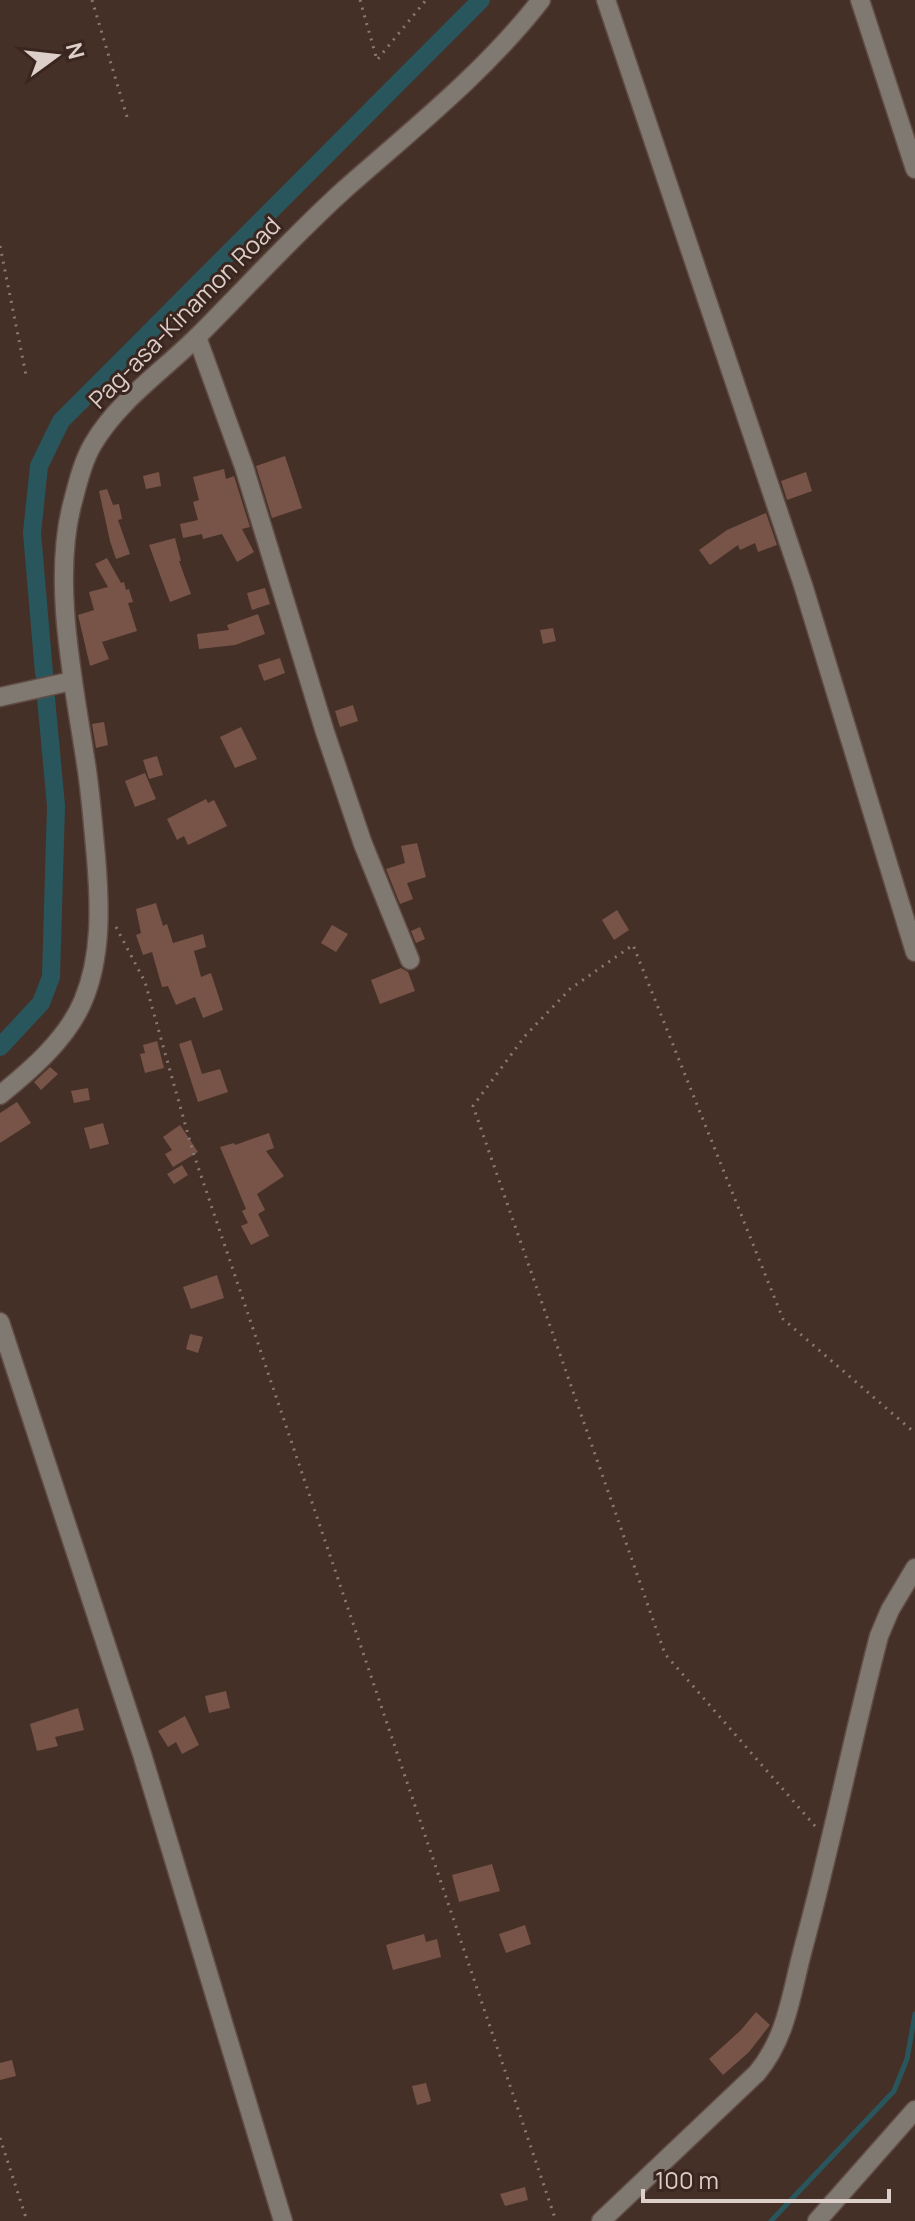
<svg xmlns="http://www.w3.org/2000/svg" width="915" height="2221" viewBox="0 0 915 2221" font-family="Manrope,sans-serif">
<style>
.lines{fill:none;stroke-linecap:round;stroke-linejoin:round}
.stream{stroke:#29565d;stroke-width:5}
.canal{stroke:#29565d;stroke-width:18}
.building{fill:#775447}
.minor-casing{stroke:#604c45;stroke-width:21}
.path{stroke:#8a7972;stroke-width:3;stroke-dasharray:2 6;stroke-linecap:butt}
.minor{stroke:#807971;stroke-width:18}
.labels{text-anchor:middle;stroke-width:6;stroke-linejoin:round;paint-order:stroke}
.street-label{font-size:24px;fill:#dccec9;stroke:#3a261f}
</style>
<rect width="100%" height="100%" fill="#453028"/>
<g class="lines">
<!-- stream -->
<path class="stream" d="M771 2221 894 2091 907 2059 915 2014"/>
<!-- canal -->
<g class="canal">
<path d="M44 673 32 533 39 466 61 421 481 0"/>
<path d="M0 1047 41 1003 51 977 56 806 46 698"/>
</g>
</g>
<!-- building -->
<g class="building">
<path d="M285 456 302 508 272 518 256 466Z"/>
<path d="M224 469 226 479 234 476 250 527 242 529 254 552 237 562 222 534 203 539 202 534 183 538 180 524 198 520 193 502 199 500 193 477Z"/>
<path d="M159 472 161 486 146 489 143 476Z"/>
<path d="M806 472 812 491 787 500 781 481Z"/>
<path d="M107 489 113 505 119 504 122 519 118 520 130 554 116 559 110 541 99 491Z"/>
<path d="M766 513 777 545 758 552 755 543 740 550 738 545 710 565 699 550 727 530Z"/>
<path d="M175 538 181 561H179L191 594 170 602 149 545Z"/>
<path d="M107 558 121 583 124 582 126 590 129 589 133 602 128 603 137 631 102 642 109 659 90 666 78 615 94 610 89 592 108 587 95 564Z"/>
<path d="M265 588 270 604 252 610 247 593Z"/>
<path d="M258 614 265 634 235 645 199 649 197 634 229 630 227 625Z"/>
<path d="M553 628 556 641 543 644 540 630Z"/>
<path d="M280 658 285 673 264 681 258 665Z"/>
<path d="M353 705 358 721 340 727 335 711Z"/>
<path d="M104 722 108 745 96 748 92 724Z"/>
<path d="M241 727 257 759 235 768 220 737Z"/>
<path d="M157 756 163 775 149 779 143 760Z"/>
<path d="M145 773 156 799 135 807 125 781Z"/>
<path d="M206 799 208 803 214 800 227 826 188 845 184 836 177 840 167 819Z"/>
<path d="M417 843 426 877 407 883 413 899 400 904 386 869 405 863 401 846Z"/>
<path d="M156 903 163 926 167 924 173 943 203 934 206 947 194 951 201 977 211 973 223 1010 203 1018 195 997 176 1005 168 986 162 987 152 952 143 955 136 935 141 933 136 909Z"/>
<path d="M617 910 629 930 614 940 602 920Z"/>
<path d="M332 925 348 934 336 952 321 943Z"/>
<path d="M420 927 425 939 416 943 411 931Z"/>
<path d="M401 968 408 972 415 991 380 1004 371 980Z"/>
<path d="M191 1040 202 1074 220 1069 228 1092 198 1102 179 1044Z"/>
<path d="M157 1041 164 1068 145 1073 140 1054 145 1053 143 1045Z"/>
<path d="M50 1067 58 1074 41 1090 34 1082Z"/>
<path d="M88 1088 90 1100 74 1103 71 1091Z"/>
<path d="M17 1102 31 1123 0 1143V1113Z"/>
<path d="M103 1123 109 1144 90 1149 84 1128Z"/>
<path d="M180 1125 198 1152 173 1167 165 1154 172 1150 163 1137Z"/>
<path d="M269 1133 274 1148 266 1151 284 1176 257 1194 265 1210 258 1214 269 1236 251 1245 241 1226 248 1223 242 1211 246 1209 220 1147 234 1143 235 1145Z"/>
<path d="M182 1165 188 1175 174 1184 167 1174Z"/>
<path d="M217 1275 224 1298 191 1309 183 1287Z"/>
<path d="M190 1334 203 1337 198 1353 186 1349Z"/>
<path d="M226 1691 230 1708 209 1713 205 1696Z"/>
<path d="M78 1708 84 1730 55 1737 58 1746 37 1751 30 1724Z"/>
<path d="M185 1716 199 1745 182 1754 176 1742 168 1747 158 1731Z"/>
<path d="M492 1864 500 1891 459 1902 452 1875Z"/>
<path d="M525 1925 531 1944 506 1953 499 1934Z"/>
<path d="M424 1934 426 1942 437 1939 441 1957 393 1970 386 1945Z"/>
<path d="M756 2012 770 2025 749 2052 723 2075 709 2059 741 2030Z"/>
<path d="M12 2060 16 2076 0 2080V2063Z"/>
<path d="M426 2083 431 2101 417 2105 412 2086Z"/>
<path d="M525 2187 528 2200 505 2206 500 2194Z"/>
</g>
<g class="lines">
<!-- minor casing -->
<g class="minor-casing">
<g id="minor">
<path d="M606 0 803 585 915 952"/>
<path d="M860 0 915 169"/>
<path d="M197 337 244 467 325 732 363 844 410 960"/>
<path d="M0 697 72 681"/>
<path d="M0 1095C31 1070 67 1039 83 1001 102 956 100 905 96 857 93 826 91 795 86 764 74 684 51 580 73 501 78 482 83 461 93 444 118 401 164 370 199 335 248 286 294 235 345 189 413 129 485 72 541 0"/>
<path d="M0 1322 142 1754 283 2221"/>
<path d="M601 2221 757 2073C787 2037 791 1994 803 1949 831 1846 852 1740 879 1636L890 1610 915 1568"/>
<path d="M817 2221 915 2110"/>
</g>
</g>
<!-- path -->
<g class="path">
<path d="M92 0 127 117"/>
<path d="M360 0 377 60 426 0"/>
<path d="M0 246 26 375"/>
<path d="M116 927 145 982 193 1152 556 2221"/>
<path d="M815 1826 665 1654 473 1106 525 1036 570 989 633 945 783 1319 915 1433"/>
<path d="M0 2138 27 2221"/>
</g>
<!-- minor -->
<use href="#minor" class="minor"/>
</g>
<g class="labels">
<!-- street labels -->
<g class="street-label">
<text transform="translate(185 313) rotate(-45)" y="8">Pag-asa-Kinamon Road</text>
</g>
</g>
<!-- north arrow -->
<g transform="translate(56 56) rotate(75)" stroke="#3a261f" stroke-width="6" paint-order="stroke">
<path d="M0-6L14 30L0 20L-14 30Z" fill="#dccec9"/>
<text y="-12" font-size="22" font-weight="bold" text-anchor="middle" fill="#dccec9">N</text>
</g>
<!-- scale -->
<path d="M643 2189v12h246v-12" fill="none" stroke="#dccec9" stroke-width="4"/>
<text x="655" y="2189" font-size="24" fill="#dccec9" stroke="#3a261f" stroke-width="6" paint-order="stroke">100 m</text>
</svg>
